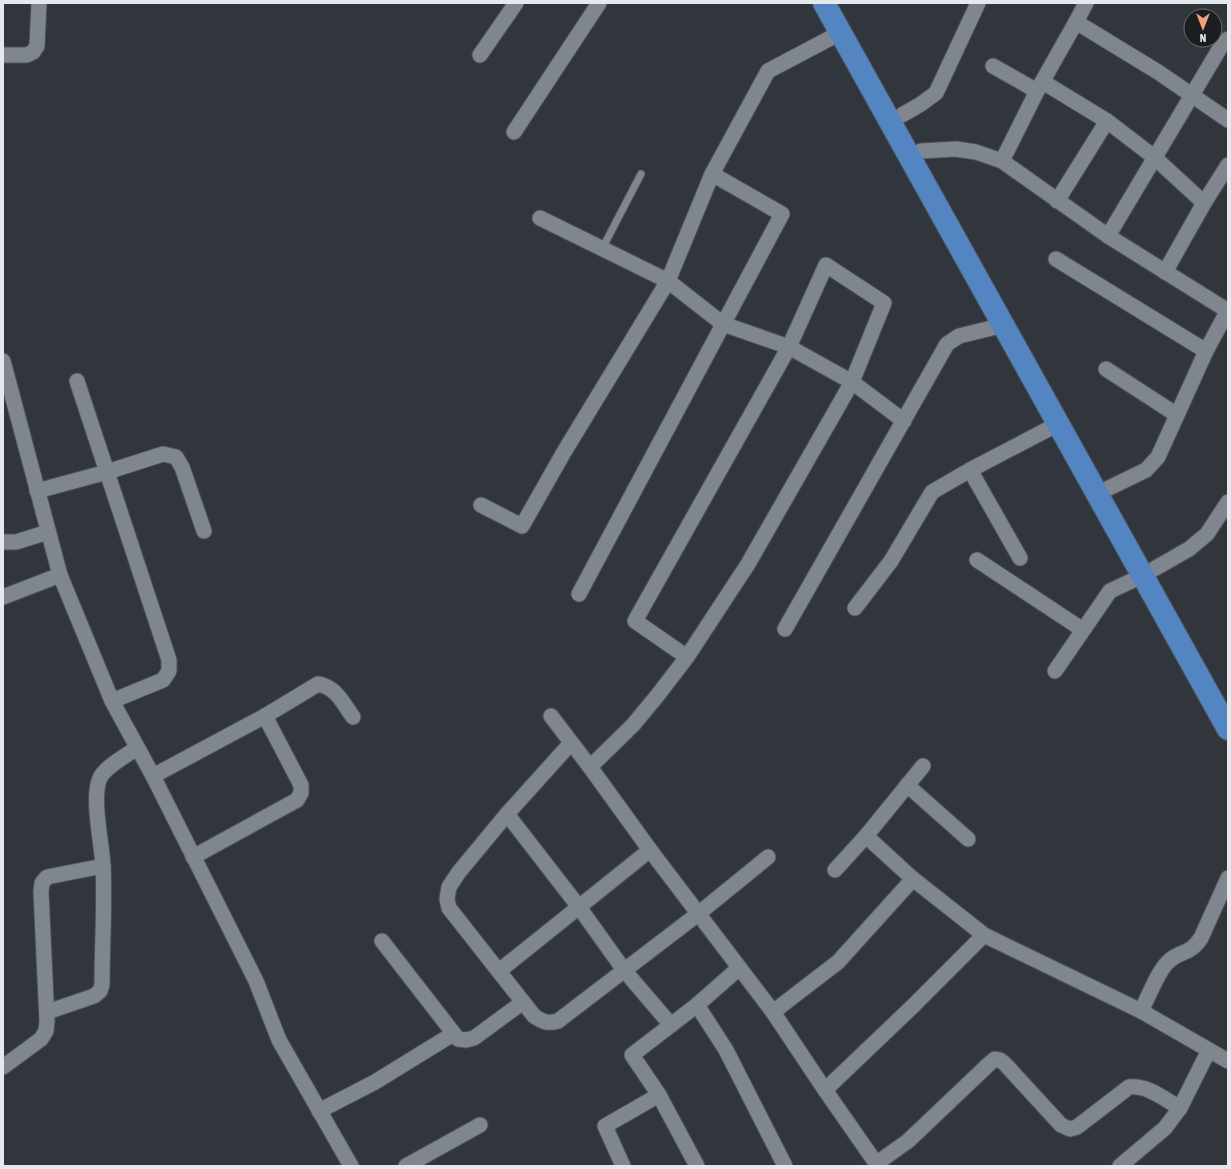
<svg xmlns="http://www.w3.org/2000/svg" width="1231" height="1169" viewBox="0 0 1231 1169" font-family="'Asap Condensed',sans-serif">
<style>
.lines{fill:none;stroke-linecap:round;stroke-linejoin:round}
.service-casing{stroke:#4e5257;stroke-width:9}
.minor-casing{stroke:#4e5257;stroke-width:17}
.trunk-casing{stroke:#4e5257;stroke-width:24}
.service{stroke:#80868d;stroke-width:7}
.minor{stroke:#80868d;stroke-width:15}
.trunk{stroke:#5285c2;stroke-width:22}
</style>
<rect width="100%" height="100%" fill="#31363c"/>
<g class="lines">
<!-- service casing -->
<g class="service-casing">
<path id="service" d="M602 249 641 174"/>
</g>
<!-- minor casing -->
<g class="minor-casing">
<g id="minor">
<path d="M1076 22 1086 3"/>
<path d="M3 55H27L33 52 37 46 39 3"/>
<path d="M480 55 516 3"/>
<path d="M993 66 1037 91"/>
<path d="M1043 82 1107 121 1154 157 1204 203"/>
<path d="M902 115 921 104 936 93 978 3"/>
<path d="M514 132 599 3"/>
<path d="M921 151 956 149 976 152 1002 161 1108 236 1228 311"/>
<path d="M1002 161 1037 91 1076 22 1158 72 1228 120"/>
<path d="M1057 201 1107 121"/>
<path d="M540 218 668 281 723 324 789 347 852 382 904 421"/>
<path d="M1108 236 1223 43 1228 39"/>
<path d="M1056 259 1206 351"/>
<path d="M1165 272 1204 203 1228 165"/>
<path d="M3 361 60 575 112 701 153 776 256 981 279 1040 351 1166"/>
<path d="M1106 369 1177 415"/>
<path d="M77 381 169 660V671L163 680 112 701"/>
<path d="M1109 488 1146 470 1158 457 1206 351 1228 310"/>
<path d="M37 491 107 472 163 454 176 457 182 467 204 531"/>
<path d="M481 505 522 526 564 452 668 281 712 174 768 71 840 33"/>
<path d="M3 542H16L48 532"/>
<path d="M1020 558 970 470 1058 424"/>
<path d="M977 560 1083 630"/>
<path d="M1154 569 1189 549 1207 534 1228 502"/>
<path d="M579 594 782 214 712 174"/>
<path d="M3 597 60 575"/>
<path d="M855 608 891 561 932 492 970 470"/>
<path d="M785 629 947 344 959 336 1004 325"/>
<path d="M687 657 635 621 789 347 826 265 884 303 852 382 748 564 687 657 657 696 633 725 590 767 650 850 773 1012"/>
<path d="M1055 671 1110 591 1142 576"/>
<path d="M551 716 590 767"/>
<path d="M571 743 507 814 459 872 449 887 447 899 449 908 534 1016C543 1022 548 1024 558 1021L698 914 768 857"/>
<path d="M153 776 265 716 318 684C336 687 343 703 353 717"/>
<path d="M907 785 968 839"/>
<path d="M507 814 579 907 624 970 671 1025"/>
<path d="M866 836 913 879"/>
<path d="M193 857 297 800 301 793V785L265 716"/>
<path d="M835 870 866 836 923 766"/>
<path d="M382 941 458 1039 466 1040 474 1038 523 1002"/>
<path d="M499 971 650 850"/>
<path d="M697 1005 739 968"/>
<path d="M1141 1011C1148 998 1158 971 1168 962 1180 950 1189 956 1201 938L1228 878"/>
<path d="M47 1012 94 996 100 991 102 985C102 945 105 905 103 866 102 843 91 798 100 778 105 767 127 755 137 748"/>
<path d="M3 1067 41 1039 46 1031 47 1021 41 892 42 883 47 877 103 866"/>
<path d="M825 1090 913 1006 984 935"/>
<path d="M659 1095 632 1055 697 1005 726 1050 785 1166"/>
<path d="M319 1111 375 1082 453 1034"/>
<path d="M877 1163 908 1141 989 1064 995 1059 1000 1060 1005 1064 1061 1125 1070 1129 1077 1127 1129 1087C1148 1085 1164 1099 1180 1108"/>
<path d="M406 1166 480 1125"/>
<path d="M623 1166 605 1126 659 1095 697 1166"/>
<path d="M878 1166 825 1090 773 1012 838 962 913 879 984 935 1141 1011 1228 1061"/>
<path d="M1120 1166 1165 1128 1180 1108 1209 1050"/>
</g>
</g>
<!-- trunk casing -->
<g class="trunk-casing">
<path id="trunk" d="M824 3 1228 729"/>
</g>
<!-- service -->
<use href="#service" class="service"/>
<!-- minor -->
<use href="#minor" class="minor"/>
<!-- trunk -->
<use href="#trunk" class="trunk"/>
</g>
<!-- border -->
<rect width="1231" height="1169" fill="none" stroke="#e5e8ec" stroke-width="8"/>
<!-- north arrow -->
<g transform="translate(1203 28) rotate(180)"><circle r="19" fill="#1b1d20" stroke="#6c6e72"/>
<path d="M0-3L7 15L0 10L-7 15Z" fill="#f1a17d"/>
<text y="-6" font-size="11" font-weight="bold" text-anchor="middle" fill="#e5e8ec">N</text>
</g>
</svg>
